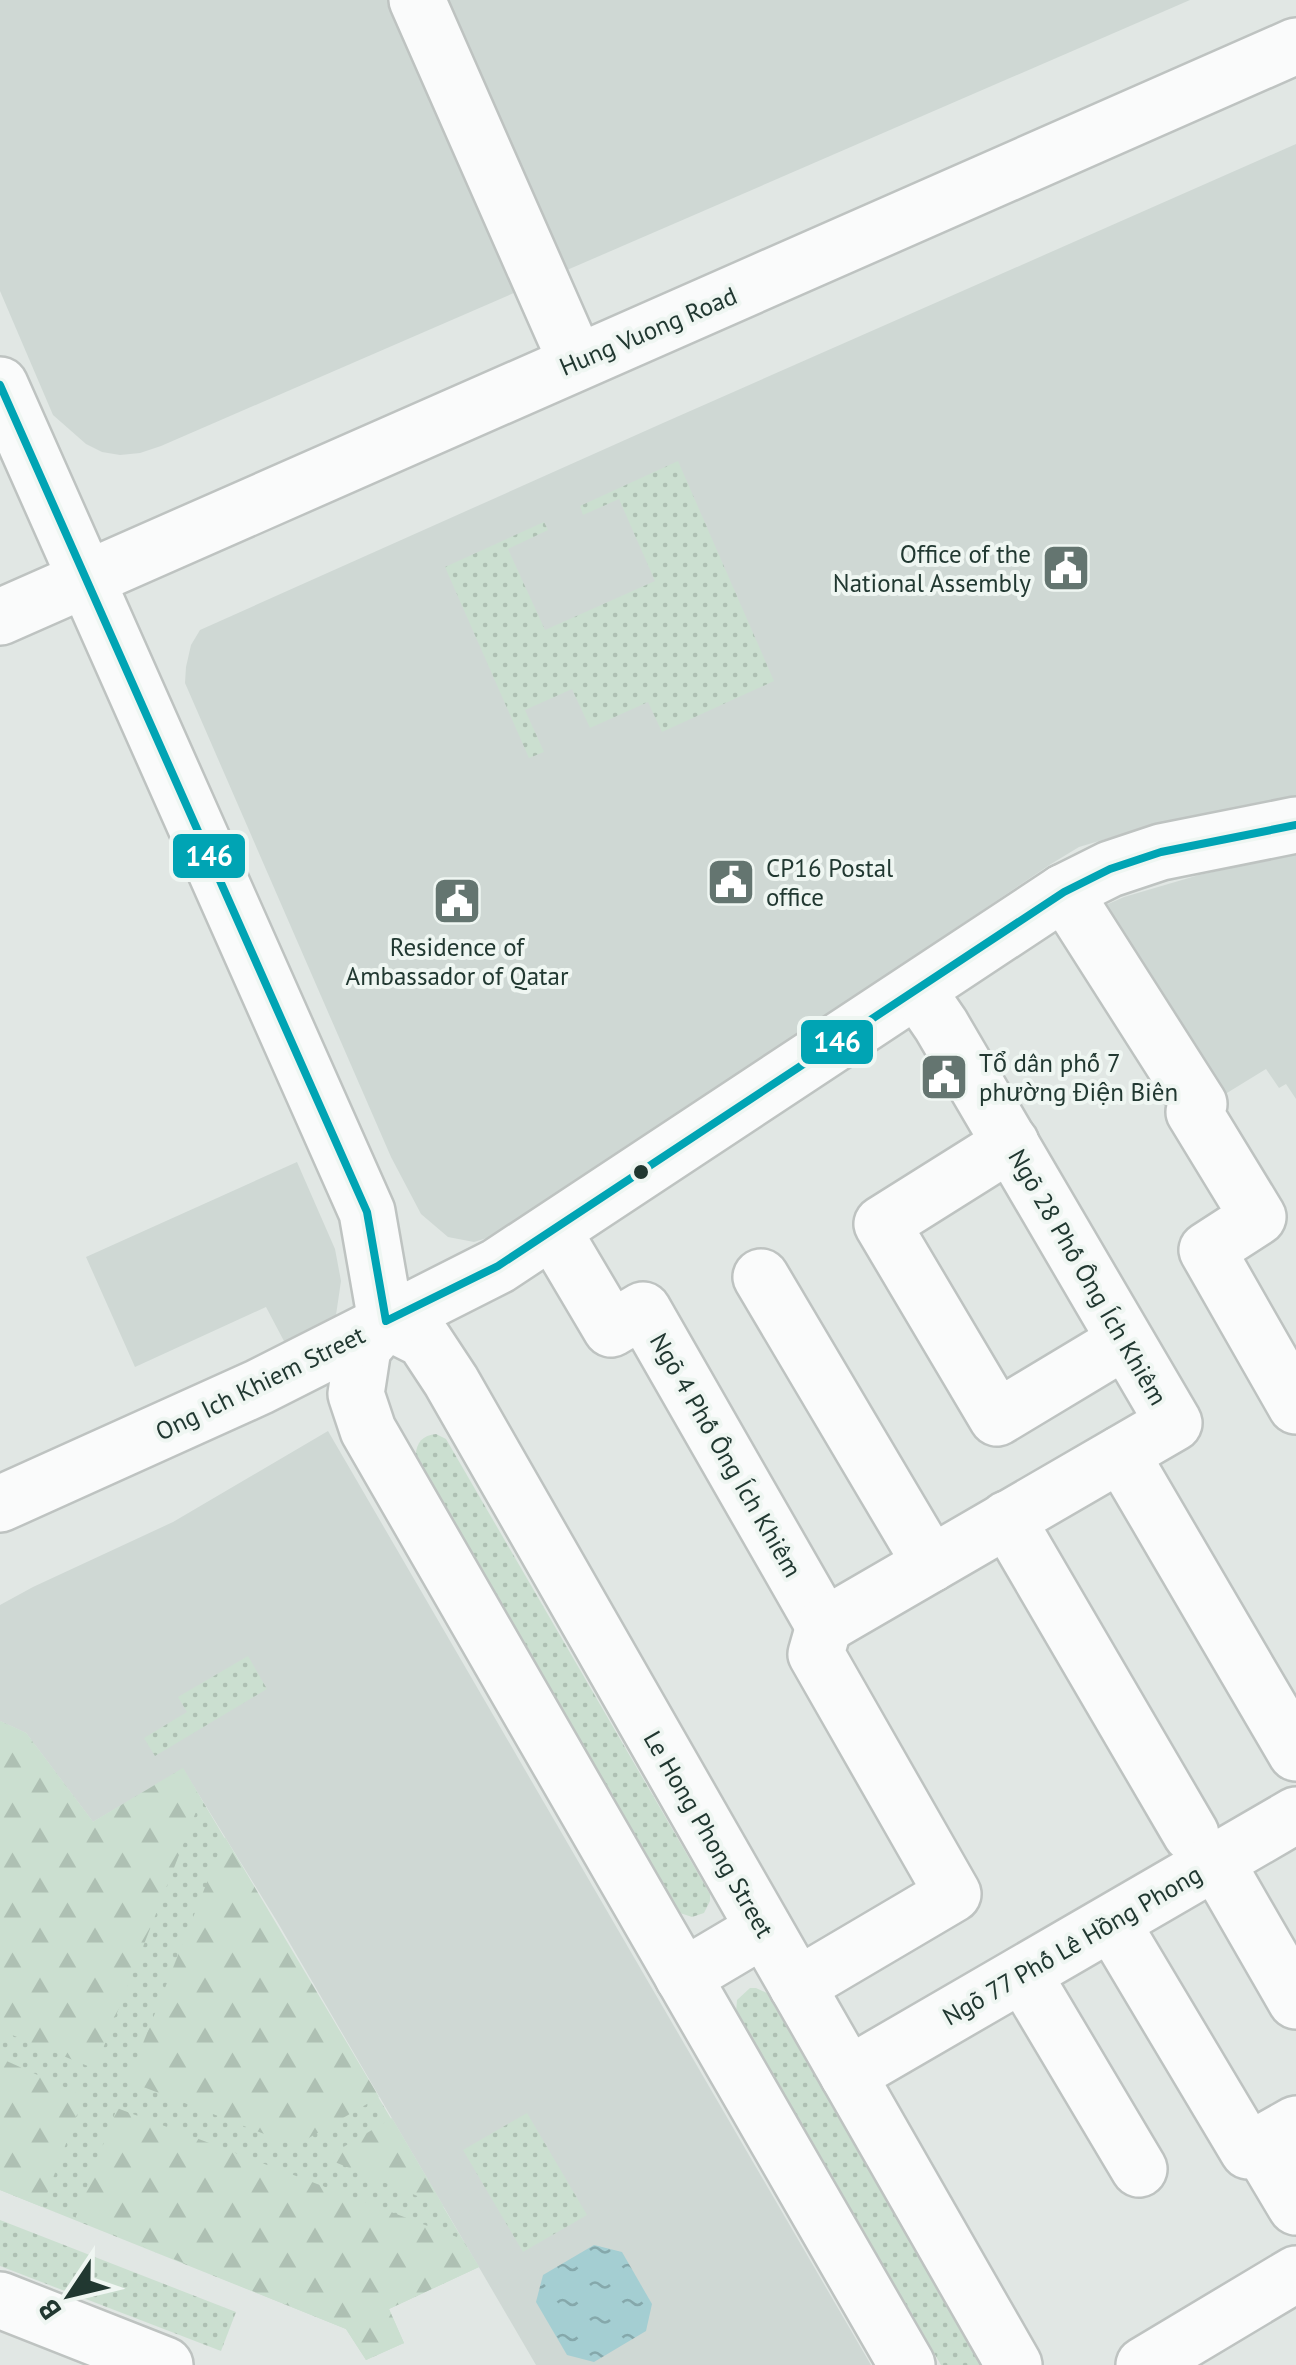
<svg xmlns="http://www.w3.org/2000/svg" width="1296" height="2365" viewBox="0 0 1296 2365" font-family="'PT Sans',sans-serif">
<style>
.built{fill:#cfd8d4}
.green{fill:url(#green-dots)}
.forest{fill:url(#forest-firs)}
.water{fill:url(#water-ripples)}
.lines{fill:none;stroke-linecap:round;stroke-linejoin:round}
.minor-casing{stroke:#bec3c1;stroke-width:60}
.minor{stroke:#fafbfb;stroke-width:55}
.bus-1-casing{stroke:#eff6f2;stroke-width:15}
.bus-1{stroke:#00a4b4;stroke-width:8}
.bus-dot{fill:#213831;stroke:#eff6f2;stroke-width:4}
.labels{text-anchor:middle;stroke-width:8;stroke-linejoin:round;paint-order:stroke}
.street-label{font-size:25px;fill:#213831;stroke:#eff6f2}
.poi-label{font-size:25px;fill:#213831;stroke:#eff6f2;text-anchor:start}
.line-badge{stroke:#eff6f2;stroke-width:4}
.badge-label{font-size:28px;text-anchor:middle;font-weight:bold;fill:#fff}
</style>
<defs>
<pattern id="green-dots" width="8" height="8" patternUnits="userSpaceOnUse" patternTransform="scale(2.5)"><rect width="8" height="8" fill="#cbdfd0"/><path d="M2 2h.1M6 6h.1" fill="none" stroke="#aec0b3" stroke-width="1.8" stroke-linecap="round"/></pattern>
<pattern id="forest-firs" width="22" height="20" patternUnits="userSpaceOnUse" patternTransform="scale(2.5)"><rect width="22" height="20" fill="#cbdfd0"/><path d="M5 1l3.5 6h-7zM16 11l3.5 6h-7z" fill="#aec0b3"/></pattern>
<pattern id="water-ripples" width="26" height="14" patternUnits="userSpaceOnUse" patternTransform="scale(2.5)"><rect width="26" height="14" fill="#a4ced2"/><path d="M2 4q2-2 4 0t4 0M15 11q2-2 4 0t4 0" fill="none" stroke="#85a8ab"/></pattern>
</defs>
<rect width="100%" height="100%" fill="#e1e7e4"/>
<!-- built -->
<g class="built">
<path d="M0 0H1190L161 446 140 453 120 455 102 452 86 444 53 415 0 291Z"/>
<path d="M1296 144V798L1139 829 1079 847 1051 864 503 1233 474 1242 448 1237 421 1214 391 1157 185 683 186 667 191 645 200 630 663 423Z"/>
<path d="M1296 854V1099L1286 1084 1279 1088 1266 1069 1209 1104 1090 912 1124 897 1199 875Z"/>
<path d="M297 1162 335 1249 341 1281 336 1315 328 1323 285 1343 266 1307 135 1367 86 1257Z"/>
<path d="M328 1431 871 2365H536L278 1923 183 1769 93 1822 26 1733 0 1721V1605L33 1587 173 1522Z"/>
</g>
<!-- green -->
<g class="green">
<path d="M678 461 774 681 662 732 648 702 590 728 572 689 525 710 544 752 529 758 445 567 544 522 548 530 508 549 545 630 655 581 619 499 583 515 580 506Z"/>
<path d="M436 1434 446 1439 710 1894V1901L704 1913 692 1917 680 1913 416 1458C415 1444 422 1435 436 1434Z"/>
<path d="M248 1656 267 1689 155 1756 144 1738 187 1712 178 1697Z"/>
<path d="M0 1721 26 1733 93 1822 183 1768 479 2267 389 2309 404 2343 366 2360 346 2329 0 2190Z"/>
<path d="M750 1988H756L767 1993 982 2365H941L736 2012 737 2000Z"/>
<path d="M527 2113 587 2215 523 2252 463 2150Z"/>
<path d="M0 2220 236 2312 221 2351 0 2266Z"/>
</g>
<!-- forest -->
<g class="forest">
<path d="M0 1721 26 1733 93 1822 183 1768 201 1799 95 2069 0 2030Z"/>
<path d="M225 1837 379 2097 295 2146 128 2081Z"/>
<path d="M0 2058 84 2096 42 2207 0 2190Z"/>
<path d="M117 2108 462 2239 479 2267 389 2309 404 2343 366 2360 346 2329 75 2219Z"/>
<path d="M392 2118 444 2207 325 2158Z"/>
</g>
<!-- water -->
<path class="water" d="M594 2245 622 2252 652 2304 646 2331 594 2362 567 2355 536 2302 543 2275Z"/>
<g class="lines">
<!-- minor casing -->
<g class="minor-casing">
<g id="minor">
<path d="M417 0 576 361"/>
<path d="M0 385 367 1212 386 1321"/>
<path d="M0 617 1296 46"/>
<path d="M1064 892 1199 1104 1194 1112 1258 1217 1207 1250 1296 1406"/>
<path d="M1011 1143 882 1224 997 1418 1125 1341"/>
<path d="M553 1231 611 1329 643 1310 824 1626"/>
<path d="M761 1277 931 1564"/>
<path d="M386 1321 424 1340 451 1381 1014 2365"/>
<path d="M386 1321 363 1348 356 1394 368 1430 907 2365"/>
<path d="M1121 1454 1296 1753"/>
<path d="M0 1504 259 1387 498 1266 1064 892 1110 869 1161 852 1296 825"/>
<path d="M1007 1519 1191 1834"/>
<path d="M824 1626 1174 1423 941 1025 917 990"/>
<path d="M1216 1862 1296 2001"/>
<path d="M1112 1923 1248 2151 1296 2124"/>
<path d="M1023 1974 1139 2169"/>
<path d="M683 1977 764 1929"/>
<path d="M797 1986 953 1894 816 1654 824 1626"/>
<path d="M848 2075 1296 1815"/>
<path d="M1259 2145 1296 2207"/>
<path d="M0 2300 165 2365"/>
<path d="M1144 2365 1296 2274"/>
</g>
</g>
<!-- minor -->
<use href="#minor" class="minor"/>
<!-- bus-1 casing -->
<g class="bus-1-casing">
<path id="bus-1" d="M0 385 367 1212 386 1321 498 1266 1064 892 1110 869 1161 852 1296 825"/>
</g>
<!-- bus-1 -->
<use href="#bus-1" class="bus-1"/>
</g>
<!-- icons -->
<defs>
<g id="civic-square" transform="scale(2.5)"><rect x="-9" y="-9" width="18" height="18" rx="4" fill="#647570" stroke="#eff6f2"/><path d="M-.6-6.5H3V-4.5H.6V-3L4-1V1h2V6H-6V1h2V-1L-.6-3ZM-1.2 2.5V6h2.4V2.5Z" fill="#fff"/></g>
</defs>
<g fill-rule="evenodd">
<use href="#civic-square" x="1066" y="568"/>
<use href="#civic-square" x="731" y="882"/>
<use href="#civic-square" x="457" y="901"/>
<use href="#civic-square" x="944" y="1077"/>
</g>
<!-- markers -->
<circle class="bus-dot" cx="641" cy="1172" r="9"/>
<g class="labels">
<!-- street labels -->
<g class="street-label">
<text transform="translate(648 331) rotate(-23)" y="9">Hung Vuong Road</text>
<text transform="translate(1088 1277) rotate(60)" y="9">Ngõ 28 Phố Ông Ích Khiêm</text>
<text transform="translate(260 1383) rotate(-26)" y="9">Ong Ich Khiem Street</text>
<text transform="translate(726 1455) rotate(60)" y="9">Ngõ 4 Phố Ông Ích Khiêm</text>
<text transform="translate(709 1834) rotate(60)" y="9">Le Hong Phong Street</text>
<text transform="translate(1072 1945) rotate(-30)" y="9">Ngõ 77 Phố Lê Hồng Phong</text>
</g>
<!-- poi labels -->
<g class="poi-label">
<text x="1031" y="563" text-anchor="end">Office of the<tspan x="1031" dy="29">National Assembly</tspan></text>
<text x="766" y="877">CP16 Postal<tspan x="766" dy="29">office</tspan></text>
<text x="457" y="956" text-anchor="middle">Residence of<tspan x="457" dy="29">Ambassador of Qatar</tspan></text>
<text x="979" y="1072">Tổ dân phố 7<tspan x="979" dy="29">phường Điện Biên</tspan></text>
</g>
</g>
<g class="line-badge">
<rect x="171" y="832" width="76" height="48" rx="10" fill="#00a4b4"/>
<rect x="799" y="1018" width="76" height="48" rx="10" fill="#00a4b4"/>
</g>
<g class="badge-label">
<text x="209" y="866">146</text>
<text x="837" y="1052">146</text>
</g>
<!-- north arrow -->
<g transform="translate(70 2295) rotate(235)" stroke="#eff6f2" stroke-width="8" paint-order="stroke">
<path d="M0-8L18 38L0 25L-18 38Z" fill="#213831"/>
<text y="-15" font-size="28" font-weight="bold" text-anchor="middle" fill="#213831">B</text>
</g>
</svg>
